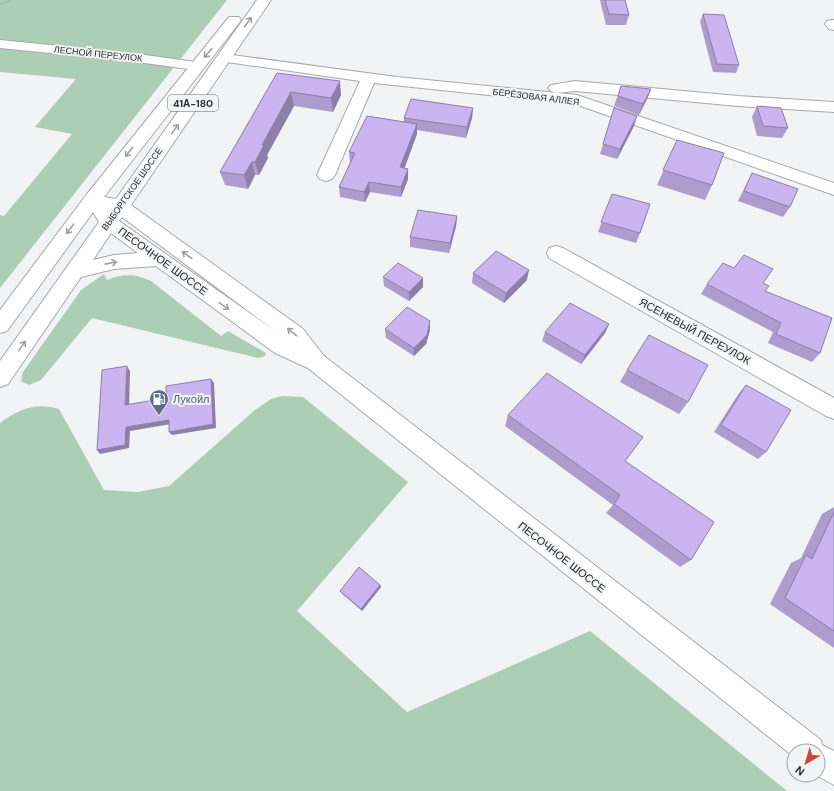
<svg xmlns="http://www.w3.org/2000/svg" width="834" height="791" viewBox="0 0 834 791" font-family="'DM Sans',sans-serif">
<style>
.green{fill:#acceb4}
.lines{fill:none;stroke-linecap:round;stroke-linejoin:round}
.minor-casing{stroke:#a8a8aa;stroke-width:2}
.major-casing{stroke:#a8a8aa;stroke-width:2}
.path{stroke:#a7a8a9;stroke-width:1.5;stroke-dasharray:1.5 1.5;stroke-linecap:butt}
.minor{fill:#fff;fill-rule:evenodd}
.major{fill:#fff;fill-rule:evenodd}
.wall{fill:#ae9cce}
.shaded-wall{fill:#8d7fa8}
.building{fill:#cab5f0;stroke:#8d7fa8}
.oneway{stroke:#9fa0a0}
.labels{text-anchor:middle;stroke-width:4;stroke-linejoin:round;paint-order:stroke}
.far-street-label{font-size:9px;fill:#2a2b2b;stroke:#f2f3f4}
.shield{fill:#f2f3f4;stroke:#666767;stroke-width:1}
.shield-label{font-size:10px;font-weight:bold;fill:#2a2b2b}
.street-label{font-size:11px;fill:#2a2b2b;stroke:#f2f3f4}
.service-label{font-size:11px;fill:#4e5e75;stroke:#f2f3f4;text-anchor:start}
</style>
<rect width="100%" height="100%" fill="#f2f3f4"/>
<!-- green -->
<g class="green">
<path d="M0 0H227L0 288V215L4 216 72 134 35 127 76 79 0 72Z"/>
<path d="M104 274 107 280C122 274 135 273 151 281L221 336 228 331 266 353 265 356 258 358 92 318 41 380 29 385 21 381 23 372 81 290Z"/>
<path d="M282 396 303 397 408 482 297 611 407 712 590 631 787 791H0V423C19 409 36 402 59 409L104 490 138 492 169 486 255 410 271 399Z"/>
</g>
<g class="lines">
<!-- minor casing -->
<g class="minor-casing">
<g id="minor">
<path d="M832 20H834V30L829 29 825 24 827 21Z"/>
<path d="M0 40 130 53 196 62 201 63 203 66 201 69 196 70 130 61 0 48Z"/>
<path d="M225 54 397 77 577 95 834 183V195L575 104 374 83 335 175 332 179 326 181 320 179 317 175 360 81 220 61 218 58 220 55Z"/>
<path d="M575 81 738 96 834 102V112L738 106 575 91 556 93 551 91 548 88 551 85Z"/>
<path d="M556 246 563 248 834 398V419L826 416 549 258 547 253 549 248Z"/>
</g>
</g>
<!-- major casing -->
<g class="major-casing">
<path id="major" d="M257 0H271L131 205 303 329 324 356 821 740 822 745 834 751V785L816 775H818V751H794V757L308 368 275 353 156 266 114 269 81 277 8 384 0 387V361L99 222 93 212 7 331 0 333V310L87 194 229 17H239L241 20 239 23 104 197 116 199ZM122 217 278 333 119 221ZM111 233 138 253 114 255 93 260Z"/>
</g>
<!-- path -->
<path class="path" d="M0 4 11 0"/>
<!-- minor -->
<use href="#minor" class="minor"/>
<!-- major -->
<use href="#major" class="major"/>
</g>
<!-- wall -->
<g class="wall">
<path d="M600 0H625L629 15 626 25H606Z"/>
<path d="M703 14 739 65 736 73 713 72 700 22Z"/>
<path d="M277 73 341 95 333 112 294 106 267 155 268 158 259 175H255L248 189 225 185 220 172Z"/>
<path d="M621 86 651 89 647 99 639 115 614 106Z"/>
<path d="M757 106 788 128 782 138 757 136 752 117Z"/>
<path d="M473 108 472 118 466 138 417 130V134L404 168 408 169V179L401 197 370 192 365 202 340 197 339 187 350 163 349 152 404 122V118Z"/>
<path d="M614 108 637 116 634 126 617 159 600 154Z"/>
<path d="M677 140 712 185 705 200 657 185Z"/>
<path d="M752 173 790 207 783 217 738 201Z"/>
<path d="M612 194 640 233 636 243 598 232Z"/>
<path d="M457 216 456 226 449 253 410 247V237Z"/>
<path d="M473 273 527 280 504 303 472 283Z"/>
<path d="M383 277 423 278V287L409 301 384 286Z"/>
<path d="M763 283 765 291 820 353 812 362 768 343 773 332 701 294 707 284Z"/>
<path d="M430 321V330L426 344 414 356 386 338 385 329Z"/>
<path d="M609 324 605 333 581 364 542 341 545 332Z"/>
<path d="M627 370 688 402 679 414 620 382Z"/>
<path d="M746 385 766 452 758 459 714 432 739 393Z"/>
<path d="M508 415 635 448 625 461 691 560 680 567 606 513 613 505 505 426Z"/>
<path d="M834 507V648L770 604 791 563 801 558 822 514Z"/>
<path d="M380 585 381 587 362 611 341 593 340 591Z"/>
</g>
<!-- shaded-wall -->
<g class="shaded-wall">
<path d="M340 81 341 95 333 112 331 98Z"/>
<path d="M651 89 647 99 639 115 643 104Z"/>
<path d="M291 92 294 106 267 155 268 158 259 175 255 162 262 145Z"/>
<path d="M473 108 472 118 466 138 467 127Z"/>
<path d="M637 116 634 126 617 159 620 149Z"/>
<path d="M417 124V134L401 178 400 167Z"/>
<path d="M252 162 255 175 248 189 244 175Z"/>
<path d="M408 169V179L401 197V187Z"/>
<path d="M369 182 370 192 365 202 364 192Z"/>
<path d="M457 216 456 226 449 253 450 243Z"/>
<path d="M529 270 527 280 504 303 506 293Z"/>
<path d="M423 278V287L409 301V292Z"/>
<path d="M430 321V330L426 344 414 356V348Z"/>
<path d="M609 324 605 333 581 364 585 355Z"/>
<path d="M127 366 130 371 129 409 125 405Z"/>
<path d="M211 379 214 383 216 428 172 435 169 432Z"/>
<path d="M169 420 171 424 130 431 129 448 100 454 97 450 126 427Z"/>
<path d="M380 585 381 587 362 611 361 609Z"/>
</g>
<!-- building -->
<g class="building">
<path d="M605 0H625L629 15 609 14Z"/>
<path d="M703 14 724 15 739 65 717 64Z"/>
<path d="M277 73 340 81 331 98 291 92 262 145H264L255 162H252L244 175 220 172Z"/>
<path d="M621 86 651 89 643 104 618 96Z"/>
<path d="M411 99 473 108 467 127 404 118Z"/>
<path d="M757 106 781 108 788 128 763 126Z"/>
<path d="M614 108 637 116 620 149 603 144Z"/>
<path d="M367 116 417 124 400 167 408 169 401 187 369 182 364 192 339 187 355 153 349 152Z"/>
<path d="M677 140 724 153 712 185 663 170Z"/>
<path d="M752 173 798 189 790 207 744 191Z"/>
<path d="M612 194 650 204 640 233 601 222Z"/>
<path d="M418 210 457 216 450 243 410 237Z"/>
<path d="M496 251 529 270 506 293 473 273Z"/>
<path d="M744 255 773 269 763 283 769 286 765 291 832 318 820 353 776 334 781 323 707 284 723 263 734 268Z"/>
<path d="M398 263 423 278 409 292 383 277Z"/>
<path d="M570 303 609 324 585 355 545 332Z"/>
<path d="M407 307 430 321 427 335 414 348 385 329Z"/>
<path d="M649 335 708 365 688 402 627 370Z"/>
<path d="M127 366 125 405 166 398V386L211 379 213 424 169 432V420L126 427 125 445 97 450 102 370Z"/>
<path d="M547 373 643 437 625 461 714 522 691 560 614 504 620 495 508 415Z"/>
<path d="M746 385 791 410 766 452 721 425Z"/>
<path d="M834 512V631L785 598 806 555 812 559Z"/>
<path d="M359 567 380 585 361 609 340 591Z"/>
</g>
<!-- one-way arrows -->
<defs><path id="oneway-shaft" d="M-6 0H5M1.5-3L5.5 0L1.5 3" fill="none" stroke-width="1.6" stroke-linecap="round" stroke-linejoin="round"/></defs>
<g class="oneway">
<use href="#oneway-shaft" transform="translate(248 22) rotate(-55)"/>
<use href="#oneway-shaft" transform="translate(208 53) rotate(131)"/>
<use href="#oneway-shaft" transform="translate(175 129) rotate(-55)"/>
<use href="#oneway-shaft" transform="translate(129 152) rotate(128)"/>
<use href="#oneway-shaft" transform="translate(70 229) rotate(126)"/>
<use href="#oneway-shaft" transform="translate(187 255) rotate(-144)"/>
<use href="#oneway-shaft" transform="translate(111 263) rotate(-11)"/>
<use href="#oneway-shaft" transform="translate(224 306) rotate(35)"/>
<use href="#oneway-shaft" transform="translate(292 332) rotate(-141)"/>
<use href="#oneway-shaft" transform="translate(22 346) rotate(-55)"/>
</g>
<!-- icons -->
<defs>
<g id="fuel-pin" transform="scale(1)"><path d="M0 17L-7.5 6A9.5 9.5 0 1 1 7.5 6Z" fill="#5c6f8a" stroke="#f2f3f4"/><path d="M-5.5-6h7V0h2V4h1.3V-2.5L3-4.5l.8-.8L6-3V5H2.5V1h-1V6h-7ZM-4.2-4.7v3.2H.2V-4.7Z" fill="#fff"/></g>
</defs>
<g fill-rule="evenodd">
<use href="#fuel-pin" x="159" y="399"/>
</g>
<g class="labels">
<!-- far-street labels -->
<g class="far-street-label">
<text transform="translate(98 54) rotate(6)" y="3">ЛЕСНОЙ ПЕРЕУЛОК</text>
<text transform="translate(536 97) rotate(7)" y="3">БЕРЁЗОВАЯ АЛЛЕЯ</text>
<text transform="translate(132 189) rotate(-55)" y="3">ВЫБОРГСКОЕ ШОССЕ</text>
</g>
<!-- shield labels -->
<rect class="shield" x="168" y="95" width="50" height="16" rx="3"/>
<g class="shield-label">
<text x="193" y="107">41А-180</text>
</g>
<!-- street labels -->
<g class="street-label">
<text transform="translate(163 261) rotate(36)" y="4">ПЕСОЧНОЕ ШОССЕ</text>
<text transform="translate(695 331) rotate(29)" y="4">ЯСЕНЕВЫЙ ПЕРЕУЛОК</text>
<text transform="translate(562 557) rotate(38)" y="4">ПЕСОЧНОЕ ШОССЕ</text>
</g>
<!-- service labels -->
<g class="service-label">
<text x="173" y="403">Лукойл</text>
</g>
</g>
<!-- north arrow -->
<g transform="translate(806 763) rotate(218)"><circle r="19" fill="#f2f3f4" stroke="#a2a3a4"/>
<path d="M0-3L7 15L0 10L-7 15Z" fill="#d24439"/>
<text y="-6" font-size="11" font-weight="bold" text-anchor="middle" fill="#2a2b2b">N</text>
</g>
</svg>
